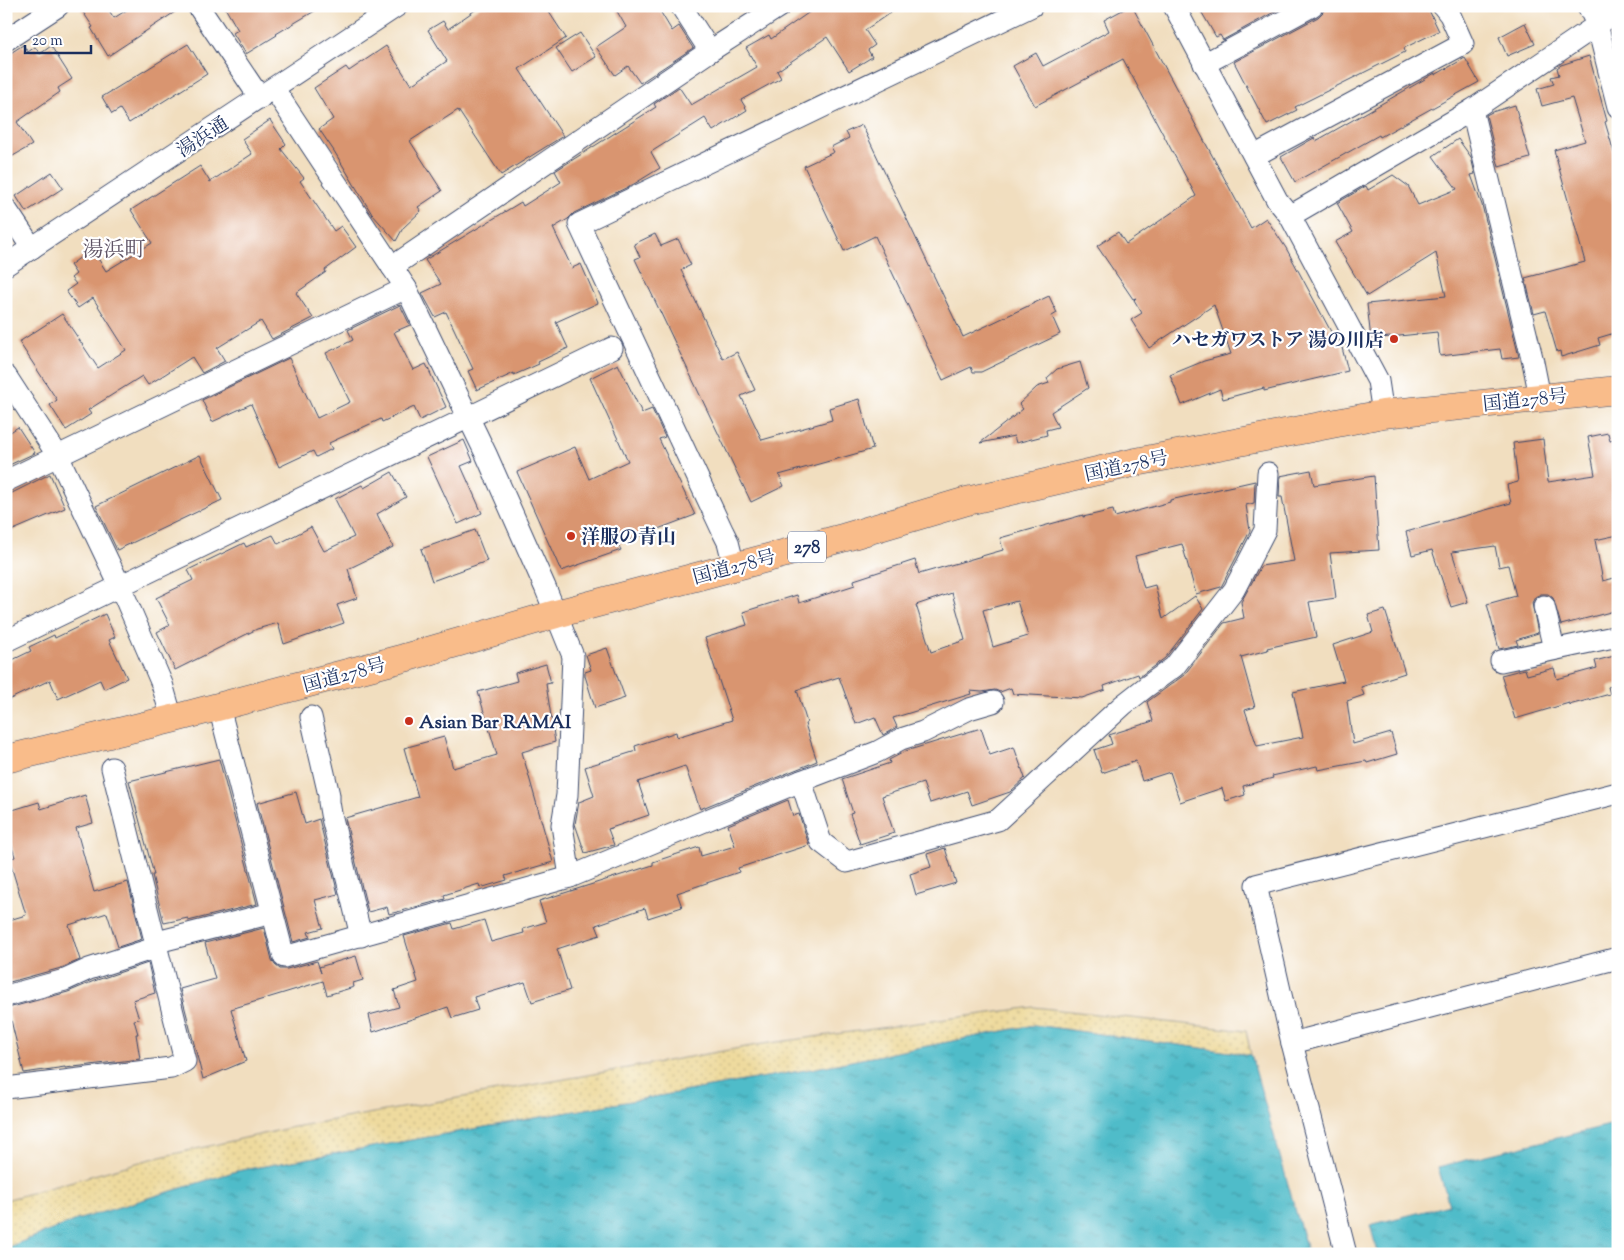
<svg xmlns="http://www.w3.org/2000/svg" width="1624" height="1260" viewBox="0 0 1624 1260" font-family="'Sorts Mill Goudy','Noto Serif JP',serif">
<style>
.sand{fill:url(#sand-dots);stroke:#84847e}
.water{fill:url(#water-ripples);stroke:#357694}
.building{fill:#d99570;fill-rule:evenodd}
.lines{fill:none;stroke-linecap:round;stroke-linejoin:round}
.minor-casing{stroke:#3b496d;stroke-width:23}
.highway-casing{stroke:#3b496d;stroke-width:29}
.minor{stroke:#fff;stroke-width:21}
.highway{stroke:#f9bc8a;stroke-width:28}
.poi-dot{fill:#c8321e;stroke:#fff;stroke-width:2}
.labels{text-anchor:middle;stroke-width:4.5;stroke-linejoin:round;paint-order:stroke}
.shield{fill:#fff;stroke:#5f6d8e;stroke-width:1}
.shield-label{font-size:18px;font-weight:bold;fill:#1b2f5e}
.street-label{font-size:19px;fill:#1b2f5e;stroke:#fff}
.poi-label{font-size:19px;font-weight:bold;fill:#1b2f5e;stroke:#fff;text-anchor:start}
.quarter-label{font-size:21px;fill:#5e5364;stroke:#fff}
</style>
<defs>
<pattern id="sand-dots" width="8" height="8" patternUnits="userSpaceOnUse" patternTransform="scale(1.25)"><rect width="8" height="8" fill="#eeda9e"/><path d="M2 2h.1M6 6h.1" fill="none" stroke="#ccbb8a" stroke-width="1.8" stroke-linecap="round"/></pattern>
<pattern id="water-ripples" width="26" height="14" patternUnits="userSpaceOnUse" patternTransform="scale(1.25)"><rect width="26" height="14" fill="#4fbcc9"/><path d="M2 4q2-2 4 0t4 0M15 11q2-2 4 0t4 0" fill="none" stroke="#4199a6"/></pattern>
</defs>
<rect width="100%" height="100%" fill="#fff"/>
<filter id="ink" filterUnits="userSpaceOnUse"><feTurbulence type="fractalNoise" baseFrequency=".02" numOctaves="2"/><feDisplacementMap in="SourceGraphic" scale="10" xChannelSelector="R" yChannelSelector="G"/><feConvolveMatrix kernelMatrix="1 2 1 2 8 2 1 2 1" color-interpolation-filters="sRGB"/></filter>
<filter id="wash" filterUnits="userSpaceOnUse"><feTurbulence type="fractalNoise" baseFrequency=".0096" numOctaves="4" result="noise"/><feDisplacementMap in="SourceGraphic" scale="20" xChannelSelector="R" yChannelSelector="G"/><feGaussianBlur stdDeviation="1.12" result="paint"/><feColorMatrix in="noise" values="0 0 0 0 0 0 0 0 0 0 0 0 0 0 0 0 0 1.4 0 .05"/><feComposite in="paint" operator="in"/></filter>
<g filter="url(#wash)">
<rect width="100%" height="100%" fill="#f1debf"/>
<!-- sand -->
<path class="sand" d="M1034 1007 1246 1031 1251 1055 1034 1025 806 1070 237 1171 77 1220 6 1248V1200L147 1160 294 1127 763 1044Z"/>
<!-- water -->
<g class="water">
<path d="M1034 1025 1251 1055 1308 1254H6V1248L77 1220 237 1171 806 1070Z"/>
<path d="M1618 1123V1254H1378L1370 1225 1449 1205 1438 1167Z"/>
</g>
<g id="blocks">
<!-- building -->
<g class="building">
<path d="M79 6H106L114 18 133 6H184L108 56 91 28 93 27Z"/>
<path d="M224 6H323L276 34 277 35 246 54 233 33 238 30Z"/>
<path d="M481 6H545L566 38 519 69 563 136 501 175 458 110 410 141 442 191 418 207 421 211 403 228 396 241 372 214 334 151 319 129 333 119 314 88 346 67 349 71 386 46 411 85 447 61 428 30 443 21 448 29Z"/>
<path d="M614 6H657L672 31 679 26 693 48 640 83 628 66 615 75 596 47 626 27Z"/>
<path d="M818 6H900L865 30 875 45 868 50 872 57 849 71 827 37 777 71 781 78 741 100 747 110 713 131 705 118 651 152 660 168 634 184 574 213 568 219 553 228 572 268 581 264 598 303 556 322 568 348 538 362 539 364 514 375V373L477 390 468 371 473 369 446 312 435 317 422 293 441 284 425 260 521 202 523 206 561 182 555 171 656 107 654 104 679 87 691 105 757 67 746 48 769 35 771 39Z"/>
<path d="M1130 6H1132L1251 228 1266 218 1286 248 1336 341 1340 340 1348 371 1264 391V388L1223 399 1220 389 1182 405 1170 375 1204 361 1231 354 1214 305 1149 348 1131 320 1142 313 1134 300 1136 298 1133 299 1097 246 1118 232 1126 244 1196 196 1123 59 1035 106 1013 66 1036 53 1043 66 1109 31 1104 20Z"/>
<path d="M1198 6H1285L1223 40 1220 35 1216 37Z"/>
<path d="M1324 6H1427L1439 31 1404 48 1405 52 1295 107 1297 110 1267 125 1234 62 1318 17 1323 12Z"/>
<path d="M1525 23 1535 44 1507 56 1499 37Z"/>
<path d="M580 33 596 57 572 72 556 48Z"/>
<path d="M188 44 207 74 129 123 120 109 112 114 102 97Z"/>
<path d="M23 45 28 52 35 47 40 54 51 46 72 79 58 88 60 92 17 122 32 145 6 160V56Z"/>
<path d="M1589 56 1607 121 1605 122 1618 166V332L1598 338 1600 345 1561 357 1560 351 1557 352 1545 311 1534 314 1525 278 1585 262 1554 150 1585 141 1572 98 1542 106 1537 89 1554 84 1551 77 1559 75 1557 68 1561 65Z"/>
<path d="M1465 58 1479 82 1380 137 1379 135 1295 182 1281 157 1314 138 1316 141 1425 79 1435 73V75Z"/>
<path d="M1515 105 1530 158 1499 167 1486 115 1492 112Z"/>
<path d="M270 120 286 144 281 149 304 178 300 181 334 231 341 226 356 247 325 270 326 272 296 293 313 318 272 339 261 321 217 348 225 361 202 373 192 357 148 385 142 376 88 410 91 414 66 430 50 405 57 400 19 342 62 314 98 368 126 350 93 298 78 308 66 291 76 284 71 278 76 274 70 265 92 249 106 271 152 243 131 210 200 166 210 182 252 154 242 139Z"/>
<path d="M862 125 963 337 1049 296 1057 313 1052 316 1060 334 981 372H973L971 367 943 380 875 236 844 251 804 166 834 152 831 147 849 138 846 132Z"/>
<path d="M1458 139 1471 157 1475 174 1471 175 1482 205 1519 357 1502 359 1500 349 1440 356 1437 332 1371 339 1367 304 1446 296 1436 253 1367 296 1335 242 1353 232 1337 203 1366 186 1368 190 1393 175 1408 186 1418 205 1457 189 1433 156Z"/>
<path d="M52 172 63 188 26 212 16 196Z"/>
<path d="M655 234 661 246 678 239 691 265 681 270 723 359 737 352 755 390 741 396 762 440 832 420 829 408 859 399 873 449 779 475 784 486 751 502 635 259 640 257 634 244Z"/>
<path d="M400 305 410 325 394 332 413 370 426 364 446 407 420 420 414 407 382 422 381 419 329 443 332 449 316 457 313 451 279 467 251 404 212 422 202 400 289 358 317 418 350 402 326 353 353 340 348 330Z"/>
<path d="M1080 362 1088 388 1051 412 1058 427 1046 430 1047 435 1016 443 1014 436 980 443 1023 409 1019 404 1037 387 1049 383 1047 378 1057 369Z"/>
<path d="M618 364 642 413 652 409 665 437 659 439 695 515 618 544 621 550 561 571 517 472 575 447 589 479 628 461 590 378Z"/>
<path d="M18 427 35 453 7 466 6 435Z"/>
<path d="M1608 433 1610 441 1618 439V535L1595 540 1603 581 1618 577V610L1561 625 1553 598 1548 594H1541L1535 597 1532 603 1538 633 1516 640 1518 645 1499 649 1487 604 1516 596 1508 565 1499 567 1495 546 1452 552 1468 602 1451 607 1432 550 1412 555 1406 532 1511 503 1507 485 1518 482 1513 443 1543 439 1548 482 1595 475 1588 437Z"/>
<path d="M464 440 473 461 461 466 482 513 458 524 427 457Z"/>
<path d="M200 455 222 500 117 550 96 506Z"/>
<path d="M1311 470 1314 485 1374 476 1379 550 1330 553 1336 598 1309 602 1316 637 1267 648 1268 650 1241 657 1255 707 1245 710 1257 746 1303 737 1293 692 1344 681 1333 645 1373 632 1368 615 1385 610 1405 673 1361 687 1364 695 1347 701 1353 744 1391 733 1397 754 1367 763 1366 761 1318 770 1317 766 1272 776 1273 778 1243 786 1245 795 1226 801 1222 788 1180 802 1170 772 1142 781 1136 761 1102 773 1094 750 1112 744 1109 735 1153 721 1147 702 1184 675 1224 623 1244 618 1241 602 1261 566 1294 561 1282 497H1279L1280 476Z"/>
<path d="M392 472 406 497 377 514 393 547 348 569 357 598 337 605 344 623 284 644 278 623 257 629 175 670 157 632 170 625 156 598 193 580 188 570 244 543 246 547 273 535 278 544 311 527 324 551 354 537 335 499 362 485 364 488Z"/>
<path d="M50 474 65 508 11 531 6 520V496Z"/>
<path d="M1255 481 1254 503 1246 505 1250 531 1221 587 1196 594 1182 544 1135 556 1144 588 1155 585 1163 619 1195 596 1203 609 1165 658 1139 677 1138 674 1104 686 1105 690 1082 698 1013 694 1011 688 1000 692 995 690 982 692 970 691 971 694 893 718 897 727 883 735 875 717 856 724 839 677 797 690 807 723 805 724 817 761 700 809 685 766 638 782 649 815 608 829 614 845 585 853 575 824 579 802 594 796 585 767 636 751 635 746 676 732 677 737 732 720 705 638 747 625 743 612 797 595 799 603 855 585 854 580 915 560 919 574 1003 550 1000 538 1083 515V517L1113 510 1115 517 1170 502V500ZM952 593 965 640 931 652 916 605ZM1017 601 1028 636 993 647 983 610Z"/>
<path d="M475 530 487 561 432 581 421 549Z"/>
<path d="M105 614 115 637 109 640 127 678 104 689 100 680 58 699 50 680 6 701V663L31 651 29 647 54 635 55 638Z"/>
<path d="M607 648 625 698 595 708 585 676V672L591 670 586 655Z"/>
<path d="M1618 655V684L1608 687 1610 694 1569 705V703L1515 719 1501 675 1525 669 1527 675 1554 668 1557 679 1597 668 1595 661Z"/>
<path d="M546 664 551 683 546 684 555 742 522 752 553 862 505 876 507 880 480 888 479 884 444 895 445 899 397 912 389 914 387 907 368 912 345 818 418 797 404 748 444 737 453 768 497 755 478 692 517 681 515 673Z"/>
<path d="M981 728 990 755 1014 747 1025 778 1010 792 972 805 967 791 930 803 923 783 882 796 894 833 860 844 850 814 853 813 842 779 890 763 889 760 906 751Z"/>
<path d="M219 759 257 904 188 921V918L164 923 152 875H154L129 781Z"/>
<path d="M296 792 305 824 319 819 338 894 315 900 323 928 308 932 310 937 293 942 257 803Z"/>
<path d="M85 795 93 823 76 828 94 892 128 882 142 939 118 947 107 913 69 925 80 960 61 968 6 983V921L26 915 9 859 15 857 6 827V812L39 802 41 809Z"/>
<path d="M788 800 793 816 799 814 809 845 738 868 739 872 677 893 682 907 648 918 645 908 596 925 600 935 557 949 570 990 532 1002 525 982 474 997 478 1010 452 1018 448 1007 373 1032 369 1015 399 1007 394 990 418 982 404 936 452 923 454 929 484 920 491 942 524 933 523 929 546 922 539 901 653 865V862L699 847 701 856 735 846 728 825Z"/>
<path d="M945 848 956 883 916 895 910 874 931 867 927 854Z"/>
<path d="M264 928 272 960 275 965 280 969H287L317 961 321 973 319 967 356 956 363 980 353 983 354 987 327 995 323 981 231 1009 246 1061 203 1079 180 989 215 979 205 943Z"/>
<path d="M148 963 155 993 133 1000 139 1019 134 1020 138 1034H136L140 1059 65 1068V1067L24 1073 8 1008 68 992 94 981Z"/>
</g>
</g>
</g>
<g filter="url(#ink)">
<use href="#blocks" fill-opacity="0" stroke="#3b496d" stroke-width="1"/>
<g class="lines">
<!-- minor casing -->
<g class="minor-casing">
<g id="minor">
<path d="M198 6 260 98"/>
<path d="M681 6 710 51"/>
<path d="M1174 6 1277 200 1290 216 1378 381 1383 414"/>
<path d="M1588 6 1597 24 1618 107"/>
<path d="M6 40 58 6"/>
<path d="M1204 64 1312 6"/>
<path d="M274 89 406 288 486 454 545 587 573 656 567 795 562 825 570 877"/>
<path d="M1472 110 1533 362 1540 397"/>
<path d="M1254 156 1463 44 1450 15 1443 6"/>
<path d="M6 209 32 248"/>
<path d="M1290 216 1472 110 1618 11"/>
<path d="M6 265 397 6"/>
<path d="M392 267 710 51 780 6"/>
<path d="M6 376 58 456 120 586 162 684 172 719"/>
<path d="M6 481 406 288"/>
<path d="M734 566 728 542 723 532 579 224 1032 6"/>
<path d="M1544 606 1554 649"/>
<path d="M6 641 612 348"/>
<path d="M1501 661 1618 636"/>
<path d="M219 707 284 957 570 877 801 781 821 842 847 862 998 820 1123 705 1146 687 1174 667 1234 590 1265 530 1268 473"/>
<path d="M311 717 329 795V802L331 814 361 936"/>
<path d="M801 781 877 752 901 739 923 732 969 709 993 702"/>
<path d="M157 942 272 913"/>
<path d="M6 996 65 980 89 969 158 947"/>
<path d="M1292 1043 1618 958"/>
<path d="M6 1088 171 1068 185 1061 112 768"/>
<path d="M1346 1254 1292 1043 1256 885 1618 793"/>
</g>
</g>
<!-- highway casing -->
<g class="highway-casing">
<path id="highway" d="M6 759 172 719 404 658 556 614 846 537 967 501 1136 462 1383 414 1618 390"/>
</g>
<!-- minor -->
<use href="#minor" class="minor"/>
<!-- highway -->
<use href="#highway" class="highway"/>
</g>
</g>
<!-- markers -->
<g class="poi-dot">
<circle cx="1394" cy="339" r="5"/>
<circle cx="571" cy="536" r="5"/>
<circle cx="409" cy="721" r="5"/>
</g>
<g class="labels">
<!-- shield labels -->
<rect class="shield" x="788" y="531.5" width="38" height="31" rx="4"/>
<g class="shield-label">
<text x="807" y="553">278</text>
</g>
<!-- street labels -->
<g class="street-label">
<text transform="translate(202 136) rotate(-33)" y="7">湯浜通</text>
<text transform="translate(1525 399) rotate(-6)" y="7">国道278号</text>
<text transform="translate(1126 465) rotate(-12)" y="7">国道278号</text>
<text transform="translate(734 566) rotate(-15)" y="7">国道278号</text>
<text transform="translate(344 674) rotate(-15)" y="7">国道278号</text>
</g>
<!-- poi labels -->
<g class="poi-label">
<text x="1384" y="346" text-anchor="end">ハセガワストア 湯の川店</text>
<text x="581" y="543">洋服の青山</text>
<text x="419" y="728">Asian Bar RAMAI</text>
</g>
<!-- quarter labels -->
<g class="quarter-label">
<text x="114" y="256">湯浜町</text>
</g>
</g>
<!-- margin -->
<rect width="1624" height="1260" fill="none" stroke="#fff" stroke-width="25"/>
<!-- scale -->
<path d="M25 45v8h66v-8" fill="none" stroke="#1b2f5e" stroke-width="2.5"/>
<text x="32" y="45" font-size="15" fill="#1b2f5e" stroke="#ffffff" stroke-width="4" paint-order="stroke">20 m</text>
</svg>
